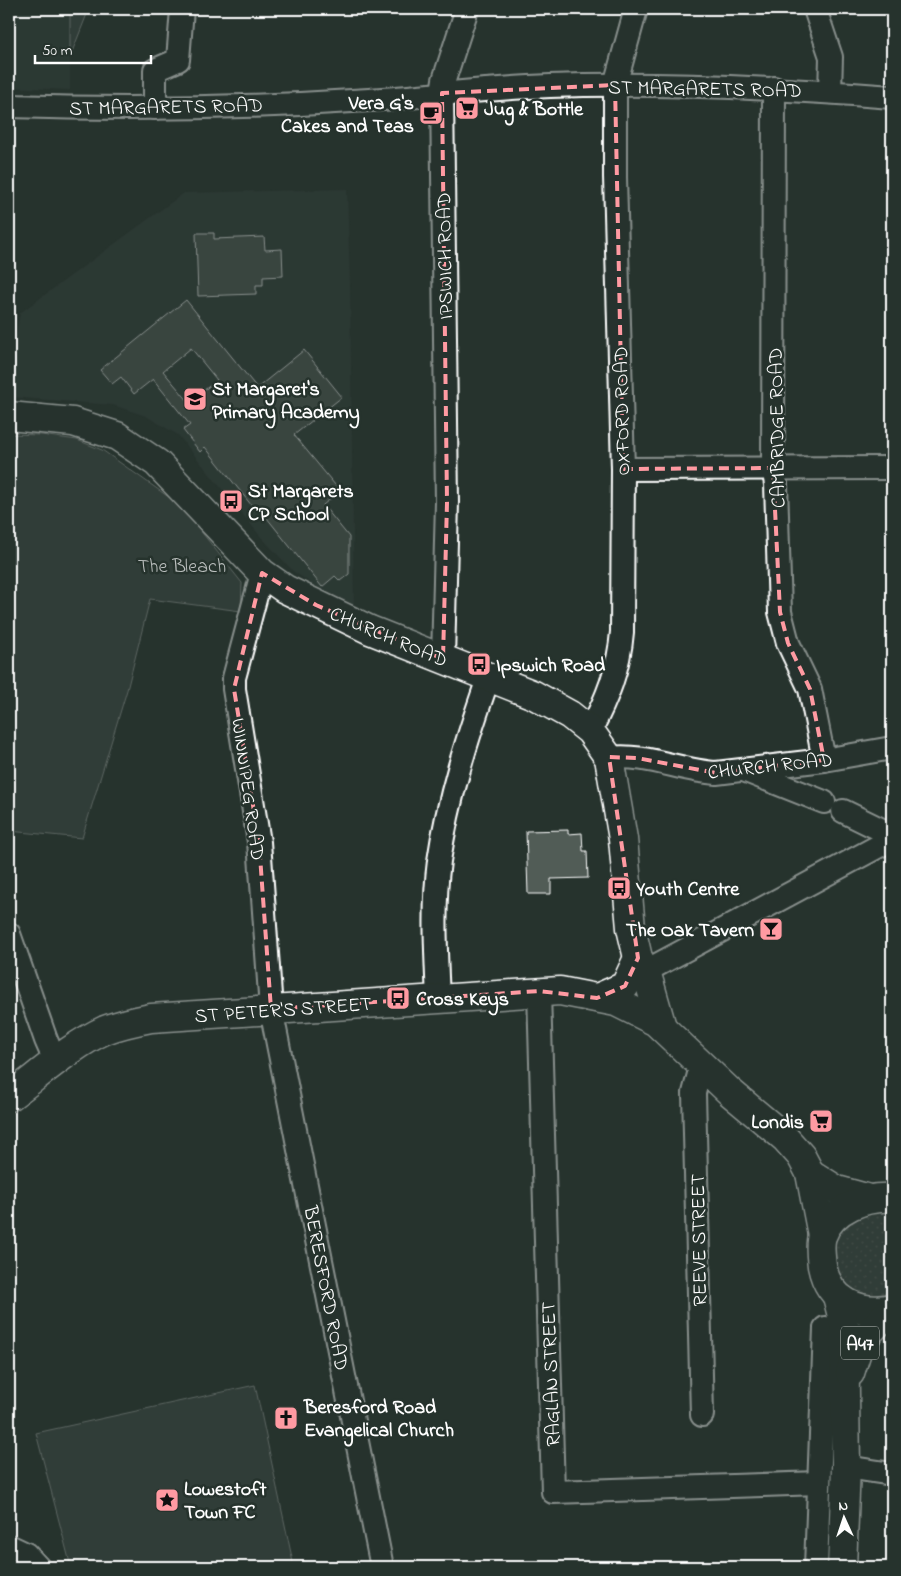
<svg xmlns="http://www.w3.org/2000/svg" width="901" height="1576" viewBox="0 0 901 1576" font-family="'Indie Flower',sans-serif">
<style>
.built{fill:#333f3a}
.grass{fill:url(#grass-dots);stroke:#9ea4a2}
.green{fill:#3e4944;stroke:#9ea4a2}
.building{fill:#515c57;stroke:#fff;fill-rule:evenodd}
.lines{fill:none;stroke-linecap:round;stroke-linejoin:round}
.minor-casing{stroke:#fff;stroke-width:26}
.major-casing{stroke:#fff;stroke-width:31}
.highway-casing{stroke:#fff;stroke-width:31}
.minor{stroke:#26332d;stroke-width:22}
.major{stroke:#26332d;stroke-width:28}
.highway{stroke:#26332d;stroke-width:28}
.marked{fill:none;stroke:#ff9aa2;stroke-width:4;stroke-dasharray:10 6;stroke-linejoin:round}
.labels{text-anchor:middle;stroke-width:5;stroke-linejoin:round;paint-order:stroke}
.shield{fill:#26332d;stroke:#bec2c0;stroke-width:1}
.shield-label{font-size:19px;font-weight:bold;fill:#fff}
.street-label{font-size:20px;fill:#fff;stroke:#26332d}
.poi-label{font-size:20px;font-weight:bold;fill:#fff;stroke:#26332d;text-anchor:start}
.park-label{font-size:20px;fill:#bbbfbe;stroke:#26332d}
</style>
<defs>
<pattern id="grass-dots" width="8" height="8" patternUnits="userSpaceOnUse" patternTransform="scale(1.25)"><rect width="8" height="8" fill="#3e4944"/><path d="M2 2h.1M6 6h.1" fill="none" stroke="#5b6460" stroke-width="1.8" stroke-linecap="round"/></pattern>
</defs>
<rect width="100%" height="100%" fill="#26332d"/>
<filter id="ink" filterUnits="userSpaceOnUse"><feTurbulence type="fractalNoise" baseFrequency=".02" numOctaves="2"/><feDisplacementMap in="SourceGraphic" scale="10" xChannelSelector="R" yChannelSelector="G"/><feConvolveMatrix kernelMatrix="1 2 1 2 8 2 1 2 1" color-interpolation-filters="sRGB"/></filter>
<g filter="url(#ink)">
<!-- built -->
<g class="built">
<path d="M9 9H70V90L9 87Z"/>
<path d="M347 189 350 282 354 613 293 571 261 537 178 435 146 416 113 405 11 397 13 354 20 313 184 193Z"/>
</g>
<!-- grass -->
<path class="grass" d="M892 1209V1295C857 1305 828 1275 834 1240 836 1230 845 1223 851 1215Z"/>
<!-- green -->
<g class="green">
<path d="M70 9H89L70 57Z"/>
<path d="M9 434 41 435 77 440 102 450 180 505 242 583 241 611 150 599 127 690 82 838 9 831Z"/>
<path d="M255 1385 294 1567H71L36 1433Z"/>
</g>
<!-- building -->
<g class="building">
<path d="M196 233H214V239L264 237 265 250 282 249 283 276 263 277V285H256V294L198 296Z"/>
<path d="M186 300 257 388 304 350 342 397 294 435 340 491 323 505 349 537V574L340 581 335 576 322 587 259 508 256 511 205 447 200 452 183 430 190 425 153 379 134 394 121 377 112 384 100 370ZM191 348 217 380 189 402 163 371Z"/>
<path d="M568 830V834L582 833 583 851H587L588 878 551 879V894H528L526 831Z"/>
</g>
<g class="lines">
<!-- minor casing -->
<g class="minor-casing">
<g id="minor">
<path d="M815 9 831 57 830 92"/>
<path d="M774 88 773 468 776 484 780 612 788 643 810 689 824 760"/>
<path d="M9 106C129 110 249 108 369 100 429 96 490 88 550 86 665 82 778 88 892 97"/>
<path d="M155 108V70L178 60 182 9"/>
<path d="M623 469 892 468"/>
<path d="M262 573 234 678V689L259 842 271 1009 382 1567"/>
<path d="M443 659 447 502 442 93 444 80 467 9"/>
<path d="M590 731C607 699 619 669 622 632L623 469 615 177V85L636 9"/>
<path d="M609 758C646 753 680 771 716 773L824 760 892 748"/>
<path d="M746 771 824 802"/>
<path d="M843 811 892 835"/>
<path d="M9 934 46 1040 56 1063"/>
<path d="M634 969 646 971 892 839"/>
<path d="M539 991 553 1492 819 1483"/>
<path d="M438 999C436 953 433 906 439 861 448 798 468 736 489 676"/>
<path d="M702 1415 694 1093 699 1074 704 1067"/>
<path d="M846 1467 892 1474"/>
<path d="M9 1546 26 1554 38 1567"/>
<path d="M816 1567 825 1328"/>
</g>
</g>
<!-- major casing -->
<g class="major-casing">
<g id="major">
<path d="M9 416 73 422 117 436 157 463 262 573 285 589 370 630 534 695 570 715 590 731 609 758 623 839 631 928 638 958 646 971 662 1027"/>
<path d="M597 998 625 986 638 958"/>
<path d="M9 1097C38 1076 72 1045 105 1030 120 1024 135 1021 151 1018L560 991 616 1002 656 1022 730 1092 785 1138 801 1156 810 1173 822 1235"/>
<path d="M810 1173 837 1190 866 1198"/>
</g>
</g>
<!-- highway casing -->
<g class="highway-casing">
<g id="highway">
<path d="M892 1198C866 1196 832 1208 822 1236 819 1245 821 1257 822 1266 829 1301 859 1315 892 1308"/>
<path d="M837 1296 844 1324 846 1467 842 1567"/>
<path d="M850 1373 860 1342 891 1309"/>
</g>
</g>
<!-- minor -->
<use href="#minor" class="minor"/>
<!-- major -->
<use href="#major" class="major"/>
<!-- highway -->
<use href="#highway" class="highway"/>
</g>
</g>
<!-- marked area -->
<path d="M0 0H901V1576H0ZM615 85 623 469 773 468 780 612 788 643 810 689 824 760 716 773 637 758 609 757 638 958 625 986 597 998 539 991 271 1009 259 842 234 689 262 573 316 605 443 659 447 502 442 93Z" fill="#26332d" fill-opacity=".55" fill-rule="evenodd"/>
<path class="marked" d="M615 85 623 469 773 468 780 612 788 643 810 689 824 760 716 773 637 758 609 757 638 958 625 986 597 998 539 991 271 1009 259 842 234 689 262 573 316 605 443 659 447 502 442 93Z"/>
<!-- icons -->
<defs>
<g id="supermarket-square" transform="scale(1.25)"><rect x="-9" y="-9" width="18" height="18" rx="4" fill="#ff9aa2" stroke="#26332d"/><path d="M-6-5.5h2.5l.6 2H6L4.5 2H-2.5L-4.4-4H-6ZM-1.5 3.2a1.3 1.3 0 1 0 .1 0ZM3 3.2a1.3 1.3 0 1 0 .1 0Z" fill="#111"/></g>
<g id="cafe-square" transform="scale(1.25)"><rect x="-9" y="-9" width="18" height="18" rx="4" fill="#ff9aa2" stroke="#26332d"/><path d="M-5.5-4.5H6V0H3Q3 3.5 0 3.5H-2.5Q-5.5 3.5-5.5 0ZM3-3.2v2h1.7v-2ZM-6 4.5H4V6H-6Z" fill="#111"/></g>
<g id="school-square" transform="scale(1.25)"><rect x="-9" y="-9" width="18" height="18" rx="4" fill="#ff9aa2" stroke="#26332d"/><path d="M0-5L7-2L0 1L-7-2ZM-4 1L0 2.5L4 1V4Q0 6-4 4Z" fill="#111"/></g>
<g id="bus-square" transform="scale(1.25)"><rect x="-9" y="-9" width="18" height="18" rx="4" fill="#ff9aa2" stroke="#26332d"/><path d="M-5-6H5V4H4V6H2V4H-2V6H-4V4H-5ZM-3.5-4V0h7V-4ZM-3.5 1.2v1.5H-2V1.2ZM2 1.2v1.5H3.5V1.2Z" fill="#111"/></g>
<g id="bar-square" transform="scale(1.25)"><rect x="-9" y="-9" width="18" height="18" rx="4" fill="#ff9aa2" stroke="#26332d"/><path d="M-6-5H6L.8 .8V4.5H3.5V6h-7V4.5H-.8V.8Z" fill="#111"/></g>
<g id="church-square" transform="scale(1.25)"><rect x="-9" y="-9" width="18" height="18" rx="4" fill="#ff9aa2" stroke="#26332d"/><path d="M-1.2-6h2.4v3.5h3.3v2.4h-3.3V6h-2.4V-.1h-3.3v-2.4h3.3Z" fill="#111"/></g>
<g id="sight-square" transform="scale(1.25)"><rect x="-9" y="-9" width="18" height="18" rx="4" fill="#ff9aa2" stroke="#26332d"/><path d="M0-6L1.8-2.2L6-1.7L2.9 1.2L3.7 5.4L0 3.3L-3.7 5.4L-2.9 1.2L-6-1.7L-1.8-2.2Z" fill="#111"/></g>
</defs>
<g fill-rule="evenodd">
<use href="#supermarket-square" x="467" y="108"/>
<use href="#cafe-square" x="431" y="113"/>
<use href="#school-square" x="195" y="399"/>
<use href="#bus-square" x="231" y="501"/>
<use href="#bus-square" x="479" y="664"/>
<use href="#bus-square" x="619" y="888"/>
<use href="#bar-square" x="771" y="929"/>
<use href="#bus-square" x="398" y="998"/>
<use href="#supermarket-square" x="821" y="1121"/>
<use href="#church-square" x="286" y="1418"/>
<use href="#sight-square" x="167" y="1500"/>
</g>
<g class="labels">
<!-- shield labels -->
<rect class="shield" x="841" y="1326.5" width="38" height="33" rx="4"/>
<g class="shield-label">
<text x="860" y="1350">A47</text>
</g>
<!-- street labels -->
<g class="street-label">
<text transform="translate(705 88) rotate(1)" y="7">ST MARGARETS ROAD</text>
<text transform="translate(166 106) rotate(-1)" y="7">ST MARGARETS ROAD</text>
<text transform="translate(444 256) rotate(-91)" y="7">IPSWICH ROAD</text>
<text transform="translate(621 411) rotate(-91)" y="7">OXFORD ROAD</text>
<text transform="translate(776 428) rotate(-91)" y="7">CAMBRIDGE ROAD</text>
<text transform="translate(389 636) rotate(23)" y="7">CHURCH ROAD</text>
<text transform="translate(770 765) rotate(-6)" y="7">CHURCH ROAD</text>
<text transform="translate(249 789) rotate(82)" y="7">WINNIPEG ROAD</text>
<text transform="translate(283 1009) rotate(-4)" y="7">ST PETER'S STREET</text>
<text transform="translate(698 1240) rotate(-91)" y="7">REEVE STREET</text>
<text transform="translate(327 1288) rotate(79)" y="7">BERESFORD ROAD</text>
<text transform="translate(550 1374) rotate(-92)" y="7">RAGLAN STREET</text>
</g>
<!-- poi labels -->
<g class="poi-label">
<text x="414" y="109" text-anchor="end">Vera G's<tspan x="414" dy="23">Cakes and Teas</tspan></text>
<text x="484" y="115">Jug &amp; Bottle</text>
<text x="212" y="395">St Margaret's<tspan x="212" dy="23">Primary Academy</tspan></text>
<text x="248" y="497">St Margarets<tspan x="248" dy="23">CP School</tspan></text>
<text x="496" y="671">Ipswich Road</text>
<text x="636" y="895">Youth Centre</text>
<text x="754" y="936" text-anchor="end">The Oak Tavern</text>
<text x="416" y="1005">Cross Keys</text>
<text x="804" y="1128" text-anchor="end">Londis</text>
<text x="304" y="1413">Beresford Road<tspan x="304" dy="23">Evangelical Church</tspan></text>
<text x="184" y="1495">Lowestoft<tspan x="184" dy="23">Town FC</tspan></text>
</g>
<!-- park labels -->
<g class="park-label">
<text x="182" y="572">The Bleach</text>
</g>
</g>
<!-- margin -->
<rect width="901" height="1576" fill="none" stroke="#26332d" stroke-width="30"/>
<rect x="15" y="15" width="871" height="1546" fill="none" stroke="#fff" stroke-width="2" filter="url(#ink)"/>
<!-- north arrow -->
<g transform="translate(844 1518) rotate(357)" stroke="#26332d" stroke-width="4" paint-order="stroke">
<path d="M0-4L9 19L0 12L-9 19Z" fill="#ffffff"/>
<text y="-8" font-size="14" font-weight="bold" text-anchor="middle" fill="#ffffff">N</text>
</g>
<!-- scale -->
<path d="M35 55v8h116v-8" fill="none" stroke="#ffffff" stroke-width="2.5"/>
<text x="42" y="55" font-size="15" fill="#ffffff" stroke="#26332d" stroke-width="4" paint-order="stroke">50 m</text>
</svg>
